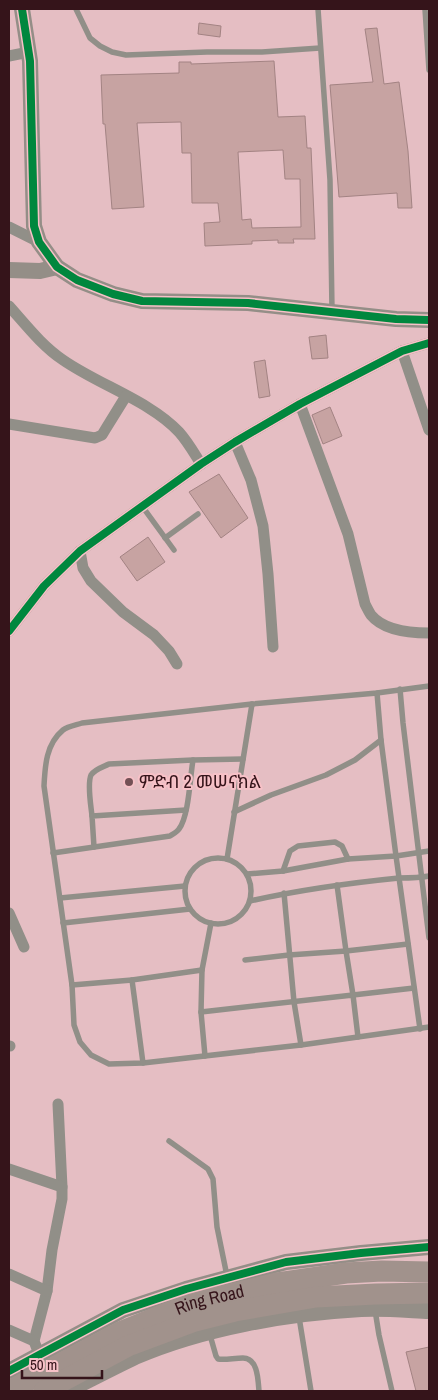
<svg xmlns="http://www.w3.org/2000/svg" width="438" height="1400" viewBox="0 0 438 1400" font-family="'Archivo Narrow','Noto Sans Ethiopic',sans-serif">
<style>
.building{fill:#c7a3a2;stroke:#a38383;fill-rule:evenodd}
.lines{fill:none;stroke-linecap:round;stroke-linejoin:round}
.lane{stroke:#918f88;stroke-width:5.5}
.street{stroke:#918f88;stroke-width:11}
.secondary{stroke:#948e87;stroke-width:16}
.highway{stroke:#a1928c;stroke-width:21}
.cycleway-casing{stroke:#f7c1c7;stroke-width:11}
.cycleway{stroke:#00873e;stroke-width:8}
.poi-dot{fill:#735055;stroke:#f7c1c7;stroke-width:2}
.labels{text-anchor:middle;stroke-width:4;stroke-linejoin:round;paint-order:stroke}
.poi-label{font-size:18px;fill:#35141a;stroke:#f7c1c7;text-anchor:start}
.street-label{font-size:18px;fill:#35141a;stroke:#f7c1c7}
</style>
<rect width="100%" height="100%" fill="#e5bec3"/>
<!-- building -->
<g class="building">
<path d="M199 23 221 26 220 37 198 34Z"/>
<path d="M377 28 384 84 399 82 408 151 412 208H398L397 193 339 197 330 85 373 82 365 29Z"/>
<path d="M274 61 278 117 305 116 307 148H311L315 239H293L294 243H278V240L252 241V244L205 246 204 223 220 222 218 203H192L191 153H182L181 122 137 123 144 207 112 209 105 124H103L101 75 179 73V62H191V64ZM283 150 285 179H300L301 227 252 228 251 219 242 220 238 152Z"/>
<path d="M326 335 328 358 312 359 309 337Z"/>
<path d="M265 360 270 396 259 398 254 362Z"/>
<path d="M330 407 342 436 323 444 312 415Z"/>
<path d="M219 474 248 518 221 538 189 492Z"/>
<path d="M148 537 165 562 137 581 120 557Z"/>
<path d="M429 1347V1391H416L406 1352Z"/>
</g>
<g class="lines">
<!-- lane -->
<g class="lane">
<path d="M76 9 90 38 100 46 112 52 126 55 207 52H262L320 48"/>
<path d="M318 9 330 180 332 310"/>
<path d="M425 9 429 70"/>
<path d="M142 506 174 550"/>
<path d="M165 538 198 514"/>
<path d="M429 686 377 693 252 704 82 723C76 725 68 726 63 730 46 744 45 766 44 786L72 985 74 1025 80 1042 91 1055 109 1064 143 1063 301 1045 429 1027"/>
<path d="M400 689 403 723 429 938"/>
<path d="M377 693 381 740 396 856 420 1029"/>
<path d="M234 812 271 795 326 775 355 760 381 740"/>
<path d="M92 816C91 806 87 784 91 775 95 769 103 767 109 764L193 760"/>
<path d="M94 847 92 816 186 810"/>
<path d="M53 853 170 836C173 834 177 832 179 829 189 816 190 777 193 760L243 759"/>
<circle cx="218" cy="891" r="33"/>
<path d="M227 859 252 704"/>
<path d="M283 871 290 851 298 846 335 842 342 846 348 859"/>
<path d="M247 874 283 871 348 859 396 856 429 851"/>
<path d="M337 885 346 951 408 944"/>
<path d="M284 893 294 1002 301 1045"/>
<path d="M60 898 185 886"/>
<path d="M250 901C299 890 349 883 399 878 409 878 419 878 429 876"/>
<path d="M63 923 190 909"/>
<path d="M211 923 202 970 201 1012 353 995 358 1037"/>
<path d="M245 960 289 955 346 951 353 995 414 988"/>
<path d="M72 985 132 980"/>
<path d="M201 1012 205 1056"/>
<path d="M143 1063 132 980 202 970"/>
<path d="M169 1141 208 1169 213 1179 217 1227 227 1276"/>
<path d="M375 1310 379 1335 392 1391"/>
<path d="M299 1317 311 1391"/>
<path d="M210 1335 216 1356 218 1359C226 1360 234 1358 243 1358 258 1358 258 1380 259 1391"/>
</g>
<!-- street -->
<g class="street">
<path d="M9 56 29 52"/>
<path d="M9 227 39 242"/>
<path d="M9 306C26 325 42 346 63 360 99 385 150 401 179 432 188 442 194 453 201 464"/>
<path d="M402 351 429 430"/>
<path d="M300 404 348 534 365 604C367 608 369 612 371 615 384 631 411 633 429 633"/>
<path d="M9 424 95 438 102 435 105 430 126 396"/>
<path d="M235 442 251 480 263 526 268 574 273 647"/>
<path d="M80 551 83 568 91 581 123 612 154 635 169 651 177 664"/>
<path d="M9 631 44 586 80 551 201 464 235 442 300 404 402 351 429 343"/>
<path d="M9 913 24 947"/>
<path d="M9 1046H10"/>
<path d="M58 1104 62 1187"/>
<path d="M9 1169 62 1187V1199L52 1250 47 1291 34 1341 39 1354"/>
<path d="M9 1274 47 1291"/>
<path d="M9 1330 34 1341"/>
</g>
<!-- secondary -->
<g class="secondary">
<path d="M22 9 30 61 34 226 39 242 57 267 77 280 113 294 142 301 248 303 396 319 429 320"/>
<path d="M9 270 40 271 57 267"/>
<path d="M9 1371 123 1310 186 1289 286 1262 361 1253 429 1247"/>
<path d="M67 1391C89 1380 112 1368 135 1357 202 1328 288 1313 361 1309 384 1308 407 1310 429 1311"/>
</g>
<!-- highway -->
<g class="highway">
<path id="s1" d="M9 1391 120 1332 192 1303 277 1283 346 1273 382 1271 429 1272"/>
<path d="M44 1391 128 1346 195 1321 235 1311 316 1297 376 1294 429 1293"/>
</g>
<!-- cycleway casing -->
<g class="cycleway-casing">
<g id="cycleway">
<path d="M22 9 30 61 34 226 39 242 57 267 77 280 113 294 142 301 248 303 396 319 429 320"/>
<path d="M9 631 44 586 80 551 201 464 235 442 300 404 402 351 429 343"/>
<path d="M9 1371 123 1310 186 1289 286 1262 361 1253 429 1247"/>
</g>
</g>
<!-- cycleway -->
<use href="#cycleway" class="cycleway"/>
</g>
<!-- markers -->
<circle class="poi-dot" cx="129" cy="782" r="5"/>
<g class="labels">
<!-- poi labels -->
<g class="poi-label">
<text x="139" y="788">ምድብ 2 መሠናክል</text>
</g>
<!-- street labels -->
<g class="street-label">
<text dy="6" stroke="none"><textPath href="#s1" startOffset="221">Ring Road</textPath></text>
</g>
</g>
<!-- border -->
<rect width="438" height="1400" fill="none" stroke="#35141a" stroke-width="20"/>
<!-- scale -->
<path d="M22 1370v8h80v-8" fill="none" stroke="#35141a" stroke-width="2.5"/>
<text x="30" y="1370" font-size="15" fill="#35141a" stroke="#f7c1c7" stroke-width="4" paint-order="stroke">50 m</text>
</svg>
